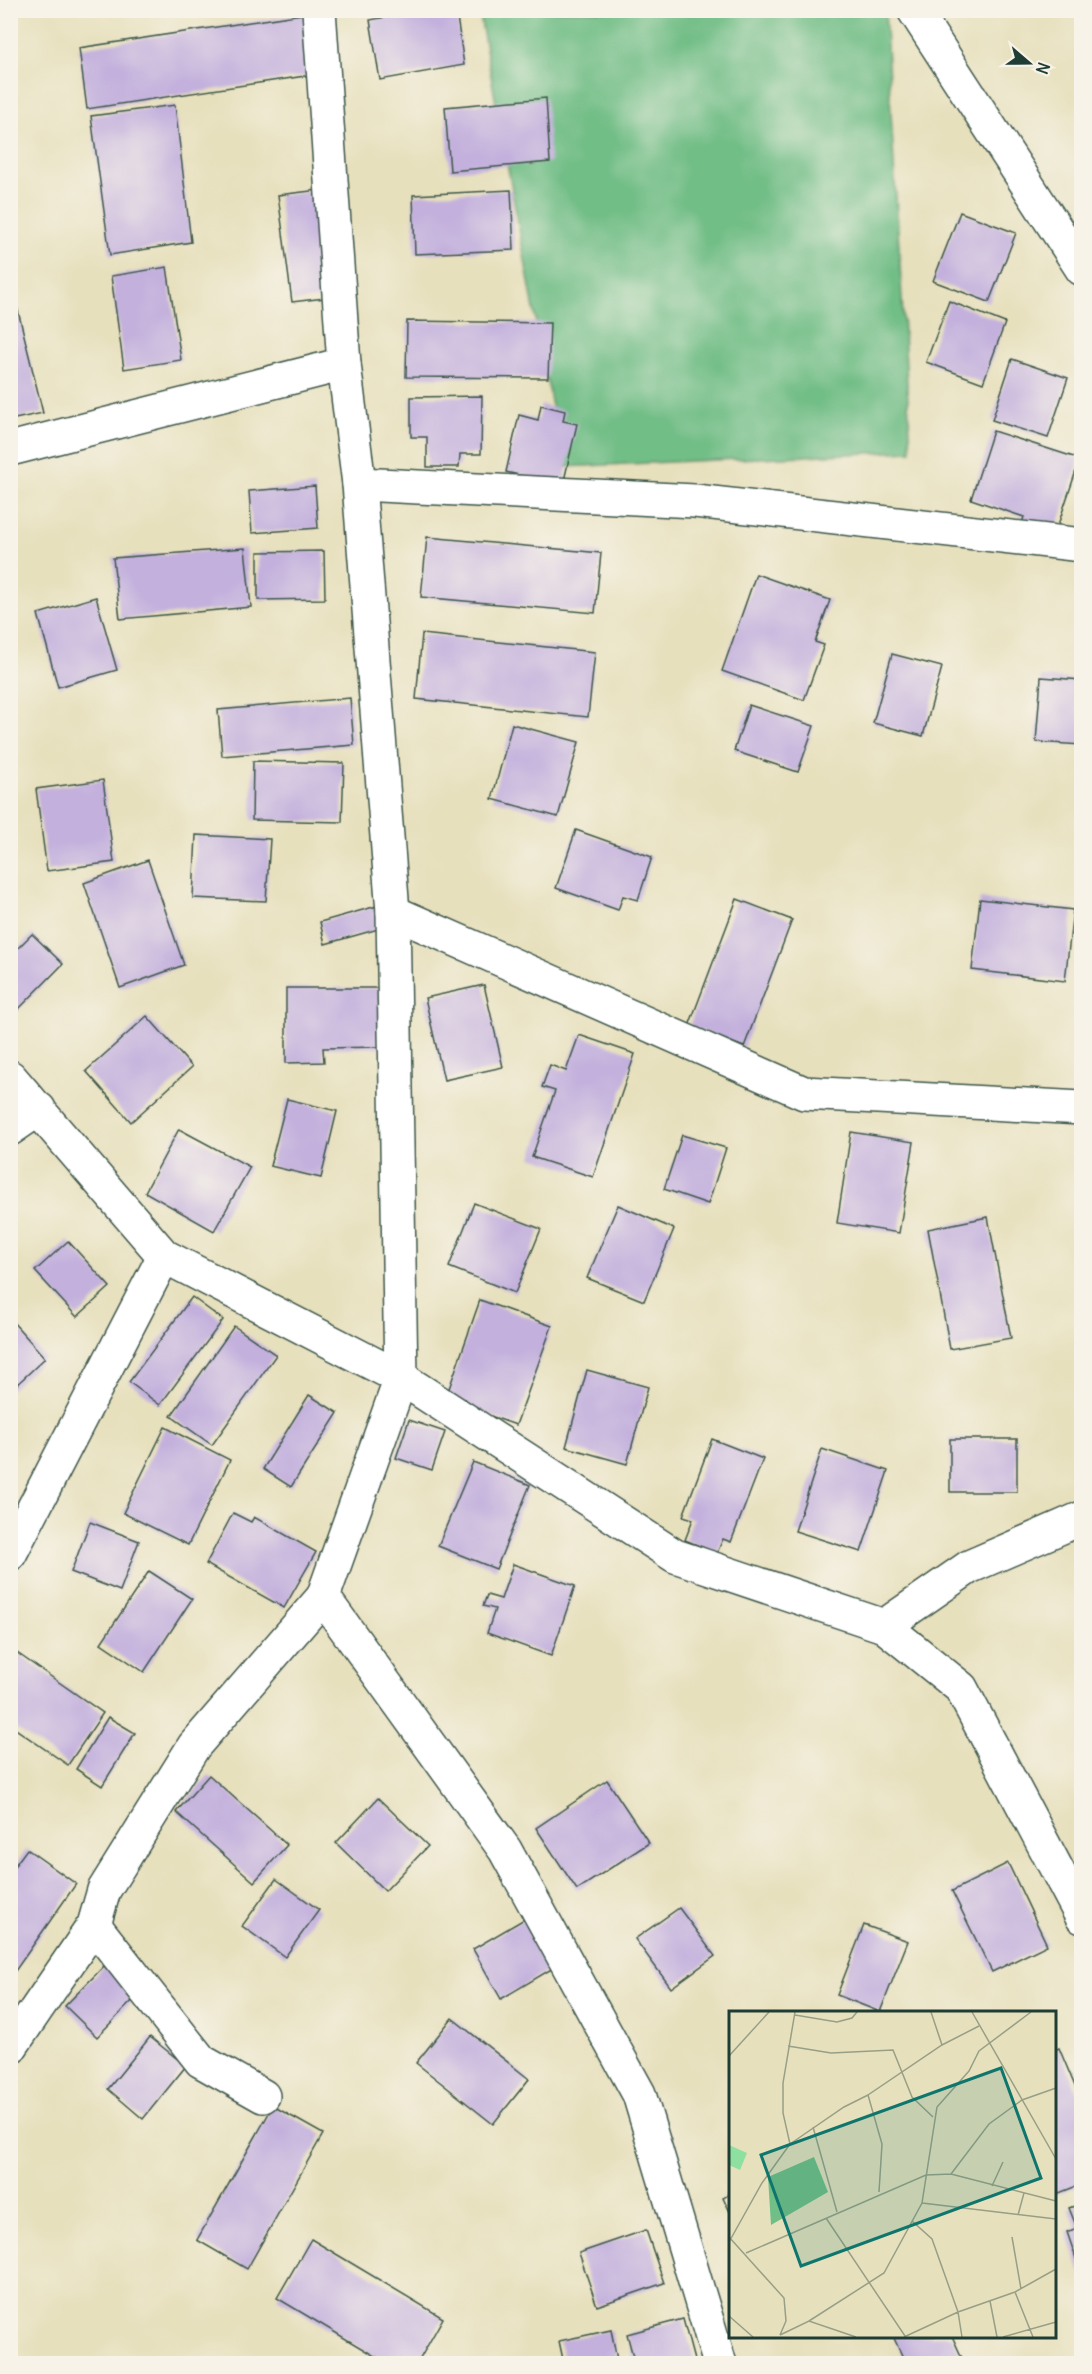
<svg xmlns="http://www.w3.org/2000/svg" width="1092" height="2374" viewBox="0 0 1092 2374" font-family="Delius,sans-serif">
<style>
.forest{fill:#72be87;stroke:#487e5e;stroke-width:1.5}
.building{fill:#c3b0dd}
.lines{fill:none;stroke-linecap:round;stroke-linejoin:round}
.minor-casing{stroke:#3d5549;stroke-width:36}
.minor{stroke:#fff;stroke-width:33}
.inset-road{fill:none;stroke:#979f86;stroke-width:1.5}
.view{fill:#0f766e;fill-opacity:0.15;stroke:#0f766e;stroke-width:3}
.inset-edge{fill:none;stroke:#1f3d34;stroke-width:3}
</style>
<rect width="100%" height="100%" fill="#f7f3e8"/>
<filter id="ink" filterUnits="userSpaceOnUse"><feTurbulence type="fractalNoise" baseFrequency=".0167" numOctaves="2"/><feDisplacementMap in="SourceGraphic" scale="12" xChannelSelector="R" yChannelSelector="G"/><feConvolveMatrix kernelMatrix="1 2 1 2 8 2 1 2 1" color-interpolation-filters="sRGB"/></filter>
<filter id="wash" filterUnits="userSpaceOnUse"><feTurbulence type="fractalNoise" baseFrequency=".008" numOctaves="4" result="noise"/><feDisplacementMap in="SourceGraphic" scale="24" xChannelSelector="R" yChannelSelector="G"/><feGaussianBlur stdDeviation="1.35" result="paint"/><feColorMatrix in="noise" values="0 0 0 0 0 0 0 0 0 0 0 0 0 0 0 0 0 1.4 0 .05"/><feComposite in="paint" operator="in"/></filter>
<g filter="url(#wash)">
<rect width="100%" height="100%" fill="#e7e0bd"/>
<!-- forest -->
<path class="forest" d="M479 11H885L911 451 563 467Z"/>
<g id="blocks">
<!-- building -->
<g class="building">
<path d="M423 10H456L464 65 380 80 370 20Z"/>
<path d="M309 13 318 74 87 109 79 48Z"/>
<path d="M546 98 550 162 450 171 445 107Z"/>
<path d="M175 105 191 242 110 255 91 116Z"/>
<path d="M319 190 333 297 292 302 278 195Z"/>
<path d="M511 190 514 250 415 254 413 195Z"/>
<path d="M960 212 1016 233 989 302 933 281Z"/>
<path d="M167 267 181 360 124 369 111 276Z"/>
<path d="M10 278 43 413 10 420Z"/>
<path d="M949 301 1005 323 983 383 926 362Z"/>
<path d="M407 321 550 323 548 378 406 377Z"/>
<path d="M1012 359 1068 378 1048 438 992 420Z"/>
<path d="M482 396 481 454H460L459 467H427V437H411V397Z"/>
<path d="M541 405 565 411 563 421 577 424 563 485 506 472 519 415 538 420Z"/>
<path d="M993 431 1080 459 1055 534 1022 523 1024 517 971 499Z"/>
<path d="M315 486 318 528 252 533 249 491Z"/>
<path d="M427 537 601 553 595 613 421 597Z"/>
<path d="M245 548 251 607 120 619 113 558Z"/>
<path d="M324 551 325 599 258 600V552Z"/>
<path d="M756 574 830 600 815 642 824 645 804 700 722 671Z"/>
<path d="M96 597 117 670 58 687 38 614Z"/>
<path d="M422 634 595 652 588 717 416 699Z"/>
<path d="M892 654 942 667 923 736 873 723Z"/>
<path d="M1041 677 1082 680V745L1036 742Z"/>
<path d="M350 698 354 745 222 756 218 710Z"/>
<path d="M749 705 814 726 798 772 734 751Z"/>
<path d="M512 724 579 742 558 817 492 799Z"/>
<path d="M253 761 344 763 342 822 252 820Z"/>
<path d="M103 780 114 862 47 871 36 789Z"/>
<path d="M576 830 652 857 638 900 623 896 618 910 556 888Z"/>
<path d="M196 835 270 839 266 901 193 898Z"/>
<path d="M148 860 184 965 120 988 84 883Z"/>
<path d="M737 899 792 920 744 1047 689 1026Z"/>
<path d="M980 899 1073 910 1065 981 972 970Z"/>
<path d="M377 906 382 928 325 944 320 922Z"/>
<path d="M32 934 63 964 10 1018V956Z"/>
<path d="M484 985 503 1067 444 1080 425 998Z"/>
<path d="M286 988H381V1047L323 1048 324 1062 286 1063Z"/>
<path d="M147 1016 192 1067 131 1122 86 1071Z"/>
<path d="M579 1035 635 1054 593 1177 532 1157 555 1091 542 1087 550 1065 566 1071Z"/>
<path d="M287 1099 337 1111 321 1178 270 1166Z"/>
<path d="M179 1129 250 1167 214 1231 145 1192Z"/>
<path d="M851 1132 914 1142 899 1233 837 1223Z"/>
<path d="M682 1135 726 1148 708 1204 664 1189Z"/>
<path d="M474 1203 541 1229 515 1293 449 1267Z"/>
<path d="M618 1205 674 1229 644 1301 587 1278Z"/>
<path d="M988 1217 1011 1338 950 1349 928 1229Z"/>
<path d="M68 1241 110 1287 77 1317 35 1271Z"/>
<path d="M192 1297 223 1320 160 1405 129 1382Z"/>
<path d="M480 1300 552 1326 516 1425 445 1400Z"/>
<path d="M12 1321 45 1358 10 1391V1323Z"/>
<path d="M234 1326 276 1355 212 1445 171 1416Z"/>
<path d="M587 1370 648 1387 627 1464 566 1447Z"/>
<path d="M309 1395 338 1413 291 1487 263 1469Z"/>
<path d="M409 1420 445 1432 432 1470 396 1458Z"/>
<path d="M165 1427 230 1460 188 1545 123 1513Z"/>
<path d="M712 1439 763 1459 731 1542 723 1539 717 1553 685 1540 693 1519 683 1516Z"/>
<rect x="950" y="1439" width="67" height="53"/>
<path d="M822 1449 888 1471 861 1552 795 1531Z"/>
<path d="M473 1462 530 1485 496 1569 438 1546Z"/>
<path d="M233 1513 251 1522 254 1517 316 1552 284 1608 206 1564Z"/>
<path d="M90 1522 139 1541 120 1591 71 1572Z"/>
<path d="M513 1564 575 1586 551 1656 487 1633 495 1609 483 1606 487 1595 501 1599Z"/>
<path d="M149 1571 192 1599 144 1672 101 1643Z"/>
<path d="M10 1648 103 1713 68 1765 10 1725Z"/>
<path d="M108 1717 135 1733 102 1786 76 1769Z"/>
<path d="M209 1775 287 1845 254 1882 176 1812Z"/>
<path d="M607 1780 649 1843 577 1890 536 1828Z"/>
<path d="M378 1798 428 1846 385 1891 336 1843Z"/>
<path d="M27 1849 76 1884 15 1971 10 1968V1872Z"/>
<path d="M1008 1863 1047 1945 992 1972 952 1891Z"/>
<path d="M276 1879 319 1910 285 1957 242 1926Z"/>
<path d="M679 1908 715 1956 671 1988 635 1939Z"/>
<path d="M526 1918 555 1967 501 1999 473 1949Z"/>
<path d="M864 1925 908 1941 880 2012 837 1995Z"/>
<path d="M104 1966 136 1997 97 2037 65 2006Z"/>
<path d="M452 2018 529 2079 493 2124 416 2063Z"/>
<path d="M150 2037 186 2066 143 2119 108 2089Z"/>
<path d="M1059 2048 1082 2103V2184L1054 2195V2050Z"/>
<path d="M273 2106 323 2134 247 2269 197 2240Z"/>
<path d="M730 2193V2212L723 2197Z"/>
<path d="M1082 2203V2273H1081L1067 2232 1077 2228 1069 2208Z"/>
<path d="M646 2230 664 2283 597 2306 579 2253Z"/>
<path d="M311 2239 443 2318 417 2364H388L277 2298Z"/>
<path d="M683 2319 695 2364H635L627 2334Z"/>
<path d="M611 2330 618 2364H564L559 2341Z"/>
<path d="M893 2336H952L962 2358 951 2364H906Z"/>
</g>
</g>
</g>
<g filter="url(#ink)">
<use href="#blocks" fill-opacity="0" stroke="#3d5549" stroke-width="1.5"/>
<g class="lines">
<!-- minor casing -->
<g class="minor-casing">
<g id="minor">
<path d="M914 10 1082 269"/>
<path d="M10 449 344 364"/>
<path d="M359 484 695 501 1082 545"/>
<path d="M393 912 804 1093 1082 1108"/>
<path d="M10 1077 164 1256 401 1378 675 1556 884 1626 961 1688 1082 1917"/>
<path d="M10 1129 39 1109"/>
<path d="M10 1554 164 1256"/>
<path d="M323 1597 505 1850 639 2094 720 2364"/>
<path d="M884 1626 969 1567 1082 1518"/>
<path d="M94 1925 201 2061 263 2096"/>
<path d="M10 2048 94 1925 104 1890 194 1746 323 1597 401 1378 393 912 359 484 344 364 319 10"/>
</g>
</g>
<!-- minor -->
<use href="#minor" class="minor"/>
</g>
</g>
<!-- overview -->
<g transform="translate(729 2011)">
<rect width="327" height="327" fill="#e7e0bd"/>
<path d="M0 134 18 142 11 159 0 154Z" fill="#8ee0a1"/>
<path d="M85 146 99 181 42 214 39 166Z" fill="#72be87"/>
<path class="inset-road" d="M202 1 213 34M243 1 327 148M66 4 108 11 123 7 128 1M59 35 102 42 164 39 183 86 204 106M0 45 40 1M84 116 108 201M61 133 115 96 139 84M222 163 260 113 293 89 327 77M263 175 274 151M150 181 153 133 139 84 213 34 250 15M193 192 327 208M289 204 295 182M97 207 176 325M183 210 203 228 229 301 233 326M0 226 55 287 57 310 51 324M283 226 292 278M0 231 33 172 61 133 54 102V72L66 1M17 242 197 164 222 163 327 190M286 281 304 326M261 290 268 326M0 305 24 326M80 310 155 262 193 192 208 96 240 60 250 40 302 1M51 324 80 310 127 326M175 326 229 301 286 281 327 258M274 326 327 311"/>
<path class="view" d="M272 57 312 167 72 255 32 144Z"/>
<rect width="327" height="327" class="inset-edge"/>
</g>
<!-- margin -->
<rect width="1092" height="2374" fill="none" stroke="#f7f3e8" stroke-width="36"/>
<!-- north arrow -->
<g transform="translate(1029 63) rotate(110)" stroke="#f7f3e8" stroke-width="4.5" paint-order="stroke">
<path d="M0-4.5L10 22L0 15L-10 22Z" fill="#1f3d34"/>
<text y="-9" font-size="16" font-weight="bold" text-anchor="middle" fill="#1f3d34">N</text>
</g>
</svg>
